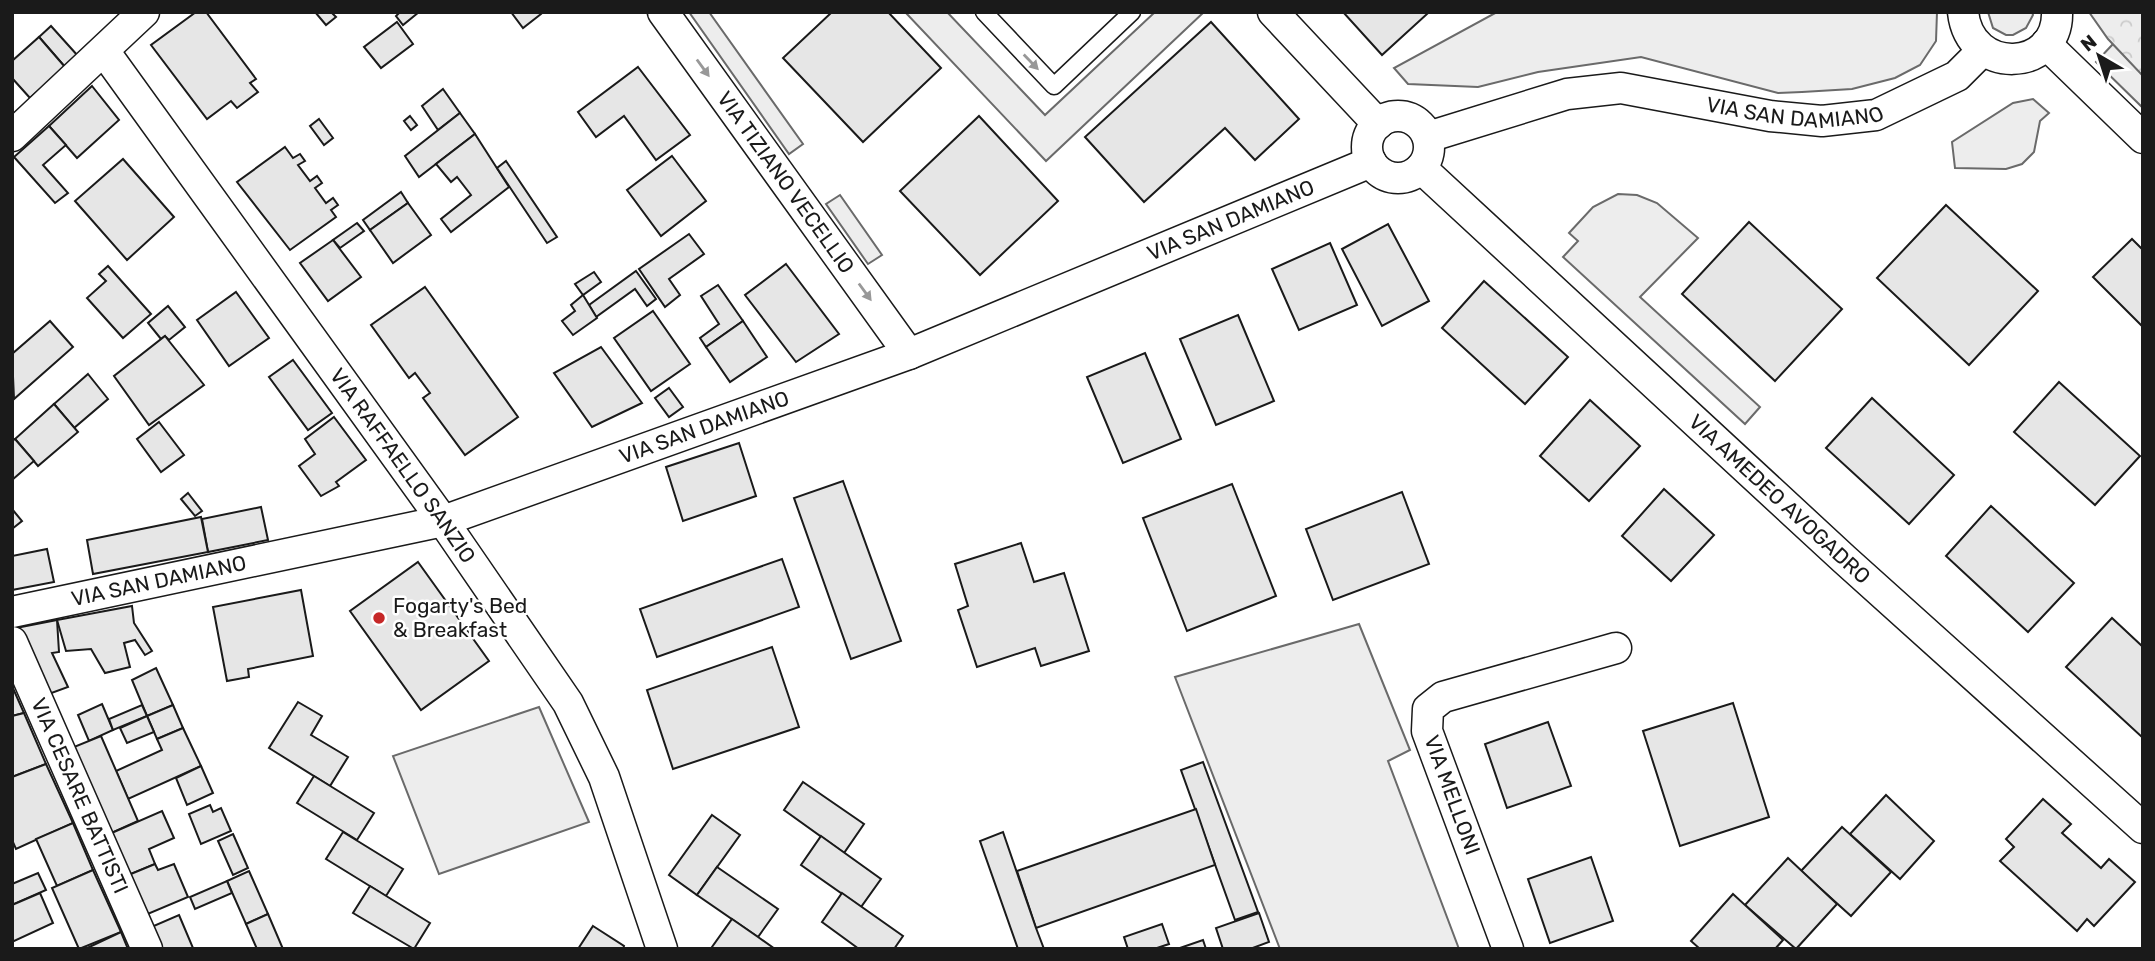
<svg xmlns="http://www.w3.org/2000/svg" width="2155" height="961" viewBox="0 0 2155 961" font-family="Rubik,sans-serif">
<style>
.built{fill:#ededed;stroke:#6a6a6a;stroke-width:2}
.forest{fill:url(#forest-crowns);stroke:#6a6a6a;stroke-width:2}
.building{fill:#e6e6e6;stroke:#1a1a1a;stroke-width:2}
.lines{fill:none;stroke-linecap:round;stroke-linejoin:round}
.lane-casing{stroke:#1a1a1a;stroke-width:19}
.street-casing{stroke:#1a1a1a;stroke-width:33}
.lane{stroke:#fff;stroke-width:16}
.street{stroke:#fff;stroke-width:30}
.oneway{fill:#989898}
.poi-dot{fill:#c62828;stroke:#fff;stroke-width:2.5}
.labels{text-anchor:middle;stroke-width:5;stroke-linejoin:round;paint-order:stroke}
.street-label{font-size:21px;fill:#1a1a1a;stroke:#fff}
.poi-label{font-size:21px;fill:#1a1a1a;stroke:#fff;text-anchor:start}
</style>
<defs>
<pattern id="forest-crowns" width="20" height="18" patternUnits="userSpaceOnUse" patternTransform="scale(1.75)"><rect width="20" height="18" fill="#ededed"/><path d="M2 6a3 3 0 1 1 6 0M12 15a3 3 0 1 1 6 0" fill="none" stroke="#cbcbcb"/></pattern>
</defs>
<rect width="100%" height="100%" fill="#fff"/>
<!-- built -->
<g class="built">
<path d="M689 12H709L803 144 789 154Z"/>
<path d="M905 12H947L1045 115 1155 12H1204L1046 161Z"/>
<path d="M1497 12H1937L1936 41 1920 65 1895 78 1852 89 1802 92 1778 93 1641 57 1538 72 1478 87 1408 84 1394 68Z"/>
<path d="M1988 12H2032L2033 15 2026 28 2013 35H2006L1993 28Z"/>
<path d="M2113 44 2143 73V108L2096 62Z"/>
<path d="M2033 99 2049 113 2040 121 2034 152 2022 164 2006 169 1955 168 1952 142 2013 103Z"/>
<path d="M1618 194 1637 195 1657 203 1698 238 1640 297 1760 407 1745 424 1563 257 1578 241 1569 233 1593 207Z"/>
<path d="M840 195 882 255 868 264 826 204Z"/>
<path d="M1359 624 1410 750 1388 761 1459 949H1280L1175 677Z"/>
<path d="M539 707 589 822 439 874 393 756Z"/>
</g>
<!-- forest -->
<path class="forest" d="M2089 12H2143V76L2108 39Z"/>
<!-- building -->
<g class="building">
<path d="M196 12H206L256 79 250 83 258 92 237 108 231 101 207 119 151 45Z"/>
<path d="M315 12H331L336 17 326 25Z"/>
<path d="M400 12H419L403 25 396 16Z"/>
<path d="M511 12H540L541 14 523 28Z"/>
<path d="M832 12H888L941 68 863 142 783 58Z"/>
<path d="M1343 12H1425L1427 14 1382 55Z"/>
<path d="M397 22 413 44 381 68 364 47Z"/>
<path d="M1211 22 1299 119 1255 160 1225 128 1144 202 1085 137Z"/>
<path d="M51 26 78 56 65 67 39 37Z"/>
<path d="M39 37 65 67 30 98 12 78V61Z"/>
<path d="M638 67 690 135 656 160 624 116 596 137 578 112Z"/>
<path d="M92 86 119 120 77 158 49 126Z"/>
<path d="M443 89 460 113 438 130 422 106Z"/>
<path d="M460 113 475 134 419 177 405 156Z"/>
<path d="M410 116 417 125 411 130 404 121Z"/>
<path d="M979 116 1058 201 980 275 900 191Z"/>
<path d="M319 119 333 138 324 145 310 126Z"/>
<path d="M49 126 66 145 43 165 68 193 55 203 14 157Z"/>
<path d="M475 134 509 187 451 232 441 219 471 195 457 177 451 182 436 164Z"/>
<path d="M285 147 293 158 300 154 305 161 298 165 310 181 317 176 322 183 315 188 326 203 333 198 338 205 331 210 336 217 290 250 237 182Z"/>
<path d="M672 156 706 201 661 236 627 190Z"/>
<path d="M123 159 174 217 127 260 75 201Z"/>
<path d="M506 161 557 237 547 243 497 168Z"/>
<path d="M401 192 408 203 370 230 363 220Z"/>
<path d="M408 203 431 235 393 263 370 230Z"/>
<path d="M1946 205 2038 291 1969 365 1877 278Z"/>
<path d="M1749 222 1842 309 1775 381 1682 294Z"/>
<path d="M357 223 364 231 340 248 333 240Z"/>
<path d="M1388 224 1429 301 1382 326 1342 249Z"/>
<path d="M689 234 704 254 669 279 680 295 665 307 639 269Z"/>
<path d="M2132 239 2143 250V327L2093 277Z"/>
<path d="M333 240 361 277 328 301 300 263Z"/>
<path d="M1330 243 1357 305 1299 330 1272 269Z"/>
<path d="M786 264 839 334 796 362 745 295Z"/>
<path d="M108 266 151 314 123 338 87 298 106 281 99 274Z"/>
<path d="M636 271 656 299 647 306 635 289 596 317 589 305Z"/>
<path d="M594 272 601 282 583 295 575 284Z"/>
<path d="M1484 281 1568 357 1525 404 1442 328Z"/>
<path d="M718 285 743 321 706 347 700 338 719 324 701 296Z"/>
<path d="M425 287 518 417 465 455 423 398 430 393 415 373 409 378 371 325Z"/>
<path d="M236 292 269 338 229 366 197 320Z"/>
<path d="M583 295 597 318 573 335 562 321 575 311 571 305Z"/>
<path d="M168 306 185 327 169 340 165 336 161 339 148 323Z"/>
<path d="M653 311 690 364 651 391 614 338Z"/>
<path d="M1238 315 1274 401 1216 425 1180 339Z"/>
<path d="M50 321 73 347 14 399 12 354Z"/>
<path d="M743 321 767 357 730 382 706 347Z"/>
<path d="M165 336 204 385 149 425 114 376Z"/>
<path d="M601 347 642 403 592 427 554 373Z"/>
<path d="M1145 353 1181 439 1123 463 1087 377Z"/>
<path d="M293 360 332 413 308 430 269 377Z"/>
<path d="M88 374 108 399 74 428 54 404Z"/>
<path d="M2059 382 2140 456 2095 505 2014 432Z"/>
<path d="M669 388 683 407 669 417 655 398Z"/>
<path d="M1872 398 1954 475 1909 524 1826 448Z"/>
<path d="M1590 400 1640 446 1589 501 1540 456Z"/>
<path d="M54 404 78 432 38 466 15 439Z"/>
<path d="M334 417 366 460 336 482 339 486 321 496 299 466 315 454 305 439Z"/>
<path d="M159 422 184 455 161 472 137 439Z"/>
<path d="M15 439 34 461 12 480V441Z"/>
<path d="M739 443 756 496 683 521 666 467Z"/>
<path d="M843 481 901 641 851 659 794 498Z"/>
<path d="M1232 484 1276 596 1187 631 1143 518Z"/>
<path d="M1664 489 1714 535 1671 581 1622 536Z"/>
<path d="M1402 492 1429 564 1333 600 1306 529Z"/>
<path d="M188 493 202 511 195 516 181 499Z"/>
<path d="M1991 506 2074 583 2028 632 1946 556Z"/>
<path d="M261 507 268 540 208 552 202 519Z"/>
<path d="M12 509 22 521 12 529Z"/>
<path d="M201 517 208 552 93 574 87 540Z"/>
<path d="M1021 543 1034 582 1064 573 1089 651 1041 666 1035 648 977 667 958 610 968 606 955 564Z"/>
<path d="M47 549 54 582 12 590V556Z"/>
<path d="M782 559 799 607 657 657 640 609Z"/>
<path d="M418 562 489 661 421 710 350 611Z"/>
<path d="M301 590 313 656 248 669 249 677 227 681 213 607Z"/>
<path d="M132 606 134 623 152 651 145 655 135 640 124 643 130 667 105 673 91 649 66 651 57 620Z"/>
<path d="M2112 618 2143 647V738L2066 667Z"/>
<path d="M57 620 59 652 52 653 68 687 46 695 16 628Z"/>
<path d="M772 647 799 727 673 769 647 690Z"/>
<path d="M156 668 173 705 147 716 132 680Z"/>
<path d="M12 686 24 713 12 716Z"/>
<path d="M298 702 322 716 311 735 348 757 330 786 269 748Z"/>
<path d="M1733 703 1769 817 1680 846 1643 731Z"/>
<path d="M102 704 113 730 89 741 78 715Z"/>
<path d="M142 705 147 716 113 730 109 719Z"/>
<path d="M173 705 183 728 157 739 147 716Z"/>
<path d="M24 713 46 764 12 777V716Z"/>
<path d="M147 716 154 732 127 743 120 728Z"/>
<path d="M1548 722 1571 786 1507 808 1485 744Z"/>
<path d="M183 728 201 766 128 799 116 771 162 750 157 739Z"/>
<path d="M101 736 138 821 107 835 69 749Z"/>
<path d="M1203 762 1258 912 1235 920 1181 770Z"/>
<path d="M46 764 73 823 16 849 12 840V777Z"/>
<path d="M201 766 213 793 187 805 176 778Z"/>
<path d="M314 776 374 813 357 840 297 803Z"/>
<path d="M803 782 864 824 844 853 784 810Z"/>
<path d="M1886 795 1934 841 1900 879 1850 834Z"/>
<path d="M2043 799 2071 824 2062 833 2101 868 2109 859 2135 882 2094 926 2087 919 2077 931 2000 861 2014 847 2006 839Z"/>
<path d="M210 805 213 812 221 808 231 831 201 844 189 814Z"/>
<path d="M1196 809 1215 865 1036 928 1017 871Z"/>
<path d="M162 811 174 838 149 849 155 864 126 876 107 835Z"/>
<path d="M712 815 740 835 697 895 669 875Z"/>
<path d="M73 823 93 870 57 886 36 839Z"/>
<path d="M1842 827 1891 872 1851 916 1801 871Z"/>
<path d="M343 832 403 869 386 896 326 859Z"/>
<path d="M1003 832 1036 928 1044 949H1018L980 841Z"/>
<path d="M233 834 248 868 233 875 218 841Z"/>
<path d="M821 836 881 879 861 907 801 865Z"/>
<path d="M1591 857 1613 921 1550 943 1528 879Z"/>
<path d="M1788 858 1837 904 1796 949 1745 905Z"/>
<path d="M155 864 158 870 174 864 188 897 143 916 126 876Z"/>
<path d="M717 867 778 909 758 937 697 895Z"/>
<path d="M93 870 121 932 79 949 52 888Z"/>
<path d="M249 871 268 914 246 924 227 881Z"/>
<path d="M38 873 46 890 12 905V884Z"/>
<path d="M227 881 232 893 195 909 190 897Z"/>
<path d="M370 886 430 923 414 949 353 913Z"/>
<path d="M40 893 53 923 12 942V905Z"/>
<path d="M842 893 903 936 894 949H859L822 922Z"/>
<path d="M1733 894 1783 940 1775 949H1700L1691 941Z"/>
<path d="M1259 913 1269 942 1250 949H1223L1216 928Z"/>
<path d="M268 914 283 949H257L246 924Z"/>
<path d="M179 915 193 948 158 949 149 928Z"/>
<path d="M732 919 758 937 775 949H715L712 947Z"/>
<path d="M1162 924 1169 944 1154 949H1128L1124 937Z"/>
<path d="M593 926 624 946 623 949H578Z"/>
<path d="M121 932 128 949H85Z"/>
<path d="M1203 940 1206 949H1177Z"/>
</g>
<g class="lines">
<!-- lane casing -->
<g class="lane-casing">
<path id="lane" d="M984 12 1054 86 1132 12"/>
</g>
<!-- street casing -->
<g class="street-casing">
<g id="street">
<path id="s1" d="M663 12 909 354"/>
<path d="M1273 12 1378 124"/>
<path d="M1963 12C1970 77 2059 72 2057 12"/>
<path d="M2046 44 2143 138"/>
<path id="s2" d="M104 51 443 521 568 703 604 777 662 949"/>
<circle cx="1398" cy="147" r="31"/>
<path d="M12 136 144 12"/>
<path id="s3" d="M1428 137 1567 94 1621 88 1770 116 1822 121 1876 115 1957 76 1982 51"/>
<path id="s4" d="M1421 168 1844 559 2143 828"/>
<path id="s5" d="M12 612 443 521 909 354 1371 162"/>
<path id="s6" d="M12 642 147 949"/>
<path d="M1508 949 1427 731 1428 709 1443 697 1616 648"/>
</g>
</g>
<!-- lane -->
<use href="#lane" class="lane"/>
<!-- street -->
<use href="#street" class="street"/>
</g>
<!-- one-way arrows -->
<defs><path id="oneway-solid" d="M-6-.8H1V-3.2L6.5 0L1 3.2V.8H-6Z" transform="scale(1.75)"/></defs>
<g class="oneway">
<use href="#oneway-solid" transform="translate(1031 62) rotate(46)"/>
<use href="#oneway-solid" transform="translate(703 68) rotate(54)"/>
<use href="#oneway-solid" transform="translate(865 292) rotate(54)"/>
</g>
<!-- markers -->
<circle class="poi-dot" cx="379" cy="618" r="7"/>
<g class="labels">
<!-- street labels -->
<g class="street-label">
<text dy="7" stroke="none"><textPath href="#s3" startOffset="376">VIA SAN DAMIANO</textPath></text>
<text dy="7" stroke="none"><textPath href="#s1" startOffset="210">VIA TIZIANO VECELLIO</textPath></text>
<text dy="7" stroke="none"><textPath href="#s5" startOffset="1284">VIA SAN DAMIANO</textPath></text>
<text dy="7" stroke="none"><textPath href="#s5" startOffset="718">VIA SAN DAMIANO</textPath></text>
<text dy="7" stroke="none"><textPath href="#s2" startOffset="511">VIA RAFFAELLO SANZIO</textPath></text>
<text dy="7" stroke="none"><textPath href="#s4" startOffset="488">VIA AMEDEO AVOGADRO</textPath></text>
<text dy="7" stroke="none"><textPath href="#s5" startOffset="150">VIA SAN DAMIANO</textPath></text>
<text dy="7" stroke="none"><textPath href="#s6" startOffset="168">VIA CESARE BATTISTI</textPath></text>
<text transform="translate(1452 795) rotate(70)" y="7">VIA MELLONI</text>
</g>
<!-- poi labels -->
<g class="poi-label">
<text x="393" y="613">Fogarty's Bed<tspan x="393" dy="24">&amp; Breakfast</tspan></text>
</g>
</g>
<!-- border -->
<rect width="2155" height="961" fill="none" stroke="#1a1a1a" stroke-width="28"/>
<!-- north arrow -->
<g transform="translate(2099 56) rotate(321)" stroke="#ffffff" stroke-width="5" paint-order="stroke">
<path d="M0-5L12 26L0 18L-12 26Z" fill="#1a1a1a"/>
<text y="-10" font-size="19" font-weight="bold" text-anchor="middle" fill="#1a1a1a">N</text>
</g>
</svg>
